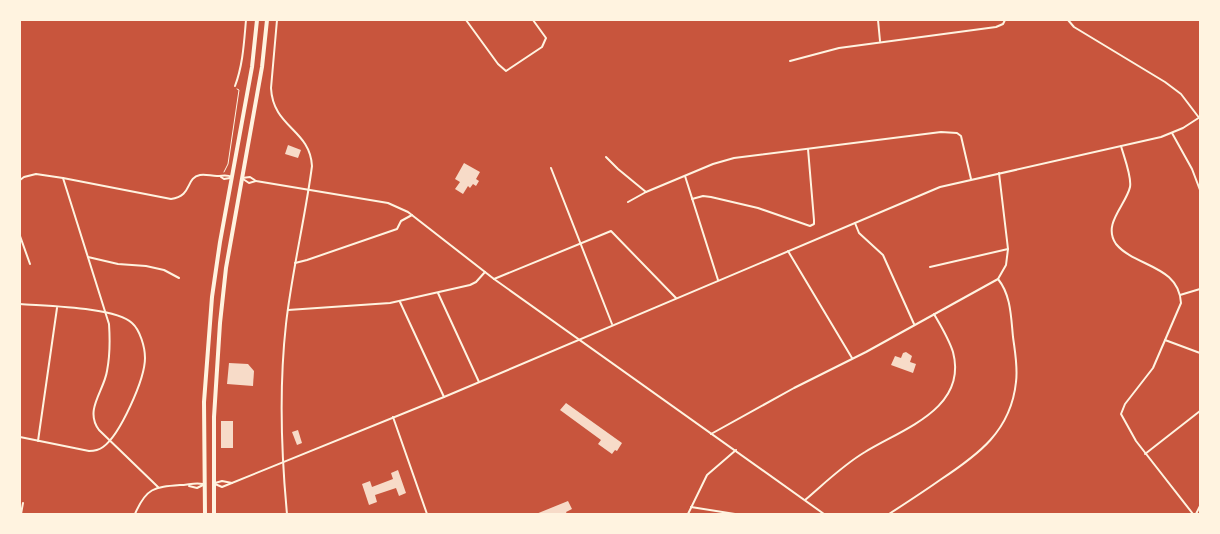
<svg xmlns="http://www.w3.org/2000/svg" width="1220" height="534" viewBox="0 0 1220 534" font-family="Commissioner,sans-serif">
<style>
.building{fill:#f7dbc8}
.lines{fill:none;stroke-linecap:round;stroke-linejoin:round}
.path{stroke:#fff3e0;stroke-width:1}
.minor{stroke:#fff3e0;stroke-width:2}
.trunk{stroke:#fff3e0;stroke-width:4}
</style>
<rect width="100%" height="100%" fill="#c8553d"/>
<!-- building -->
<g class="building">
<path d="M288 145 301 150 298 158 285 154Z"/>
<path d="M464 163 480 172 476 179 479 181 476 186 473 184 470 188 468 186 463 194 455 189 460 182 455 179Z"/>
<path d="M906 352 912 356 910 362 916 364 913 373 891 365 895 356 901 358 903 353Z"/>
<path d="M229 363 248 364 254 371 253 386 227 384Z"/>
<path d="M566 403 622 443 617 451 615 450 612 454 598 444 601 440 560 410Z"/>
<rect x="221" y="421" width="12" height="27"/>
<path d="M298 430 302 443 297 445 292 432Z"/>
<path d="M398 470 406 493 399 496 396 488 375 495 377 502 369 505 362 484 370 481 372 487 393 479 391 473Z"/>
<path d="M568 501 572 509 566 512 567 514H536Z"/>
</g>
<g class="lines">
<!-- path -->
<path class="path" d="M224 172 228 164 239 90 237 89"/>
<!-- minor -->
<g class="minor">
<path d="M277 20 271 88C273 128 310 129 312 166 305 219 292 271 286 324 279 387 281 451 287 514"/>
<path d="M466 20 498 64 506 71 542 47 546 38 533 20"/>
<path d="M878 20 880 41"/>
<path d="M1068 20 1074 27 1165 82 1181 94 1200 119"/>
<path d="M790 61 839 48 996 27 1003 24 1005 20"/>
<path d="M235 86C243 65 244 42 246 20"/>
<path d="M1172 133 1192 169 1200 190"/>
<path d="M1121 146C1124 157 1132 177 1130 187 1126 205 1102 224 1116 244 1135 267 1179 265 1181 303L1153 368 1125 404 1121 414 1136 441 1193 514"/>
<path d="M606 157 618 169 646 192"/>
<path d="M551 168 612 324"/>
<path d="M685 176 718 280"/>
<path d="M221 177 224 179 230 178"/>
<path d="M63 178 109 324C110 339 110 356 107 371 104 391 84 410 99 430L158 487"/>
<path d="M242 178 250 177 256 181 388 203 408 212 494 279 824 514"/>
<path d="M243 179 249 183 256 181"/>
<path d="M20 180 24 177 36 174 63 178 171 199C193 196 185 178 200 175 206 174 211 176 217 176 223 176 226 174 232 177"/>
<path d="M692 199 703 196 711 197 758 208 810 226 814 224V220L808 149"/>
<path d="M628 202 646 192 713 164 734 158 941 132 957 133 961 136 971 179"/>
<path d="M855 223 859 233 883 255 914 324"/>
<path d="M20 236 30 264"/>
<path d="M788 251 852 358"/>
<path d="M88 257 118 264 146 266 164 270 179 278"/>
<path d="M295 263 307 260 397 229 401 221 412 215"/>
<path d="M930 267 1008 249"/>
<path d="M494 279 611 231 676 298"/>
<path d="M438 293 479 382"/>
<path d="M1180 295 1200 289"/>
<path d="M400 302 444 397"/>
<path d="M20 304C44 306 116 307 132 323 140 330 145 347 145 358 145 379 120 435 103 447 99 450 94 451 89 451L20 437"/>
<path d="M288 310 390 303 470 285 476 282 485 272"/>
<path d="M1165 340 1200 353"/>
<path d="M393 417 427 514"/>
<path d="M711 434 794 388 866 352 998 279 1006 265 1008 249 999 173"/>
<path d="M38 441 57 308"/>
<path d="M1145 454 1200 411"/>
<path d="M215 483 222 481 232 483"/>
<path d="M215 484 222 487 444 397 940 187 1161 137 1183 128 1200 117"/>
<path d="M189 486 197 488 203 485"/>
<path d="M805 500C825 483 843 465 865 452 902 429 968 409 953 352 949 339 941 326 934 314"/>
<path d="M691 507 735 514"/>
<path d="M21 514 23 503"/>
<path d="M135 514C146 488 154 487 180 485 188 485 195 482 203 484"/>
<path d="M688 514 707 475 736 450"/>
<path d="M889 514C906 503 923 492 940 480 978 455 1011 431 1016 382 1018 367 1015 352 1013 337 1011 317 1011 295 998 279"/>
<path d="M1196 514 1200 506"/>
</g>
<!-- trunk -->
<g class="trunk">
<path d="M205 514 204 402 212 297 220 242 252 67 257 20"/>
<path d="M214 514V417L220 323 226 268 262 67 267 20"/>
</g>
</g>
<!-- border -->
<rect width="1220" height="534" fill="none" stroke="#fff3e0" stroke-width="42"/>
</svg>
